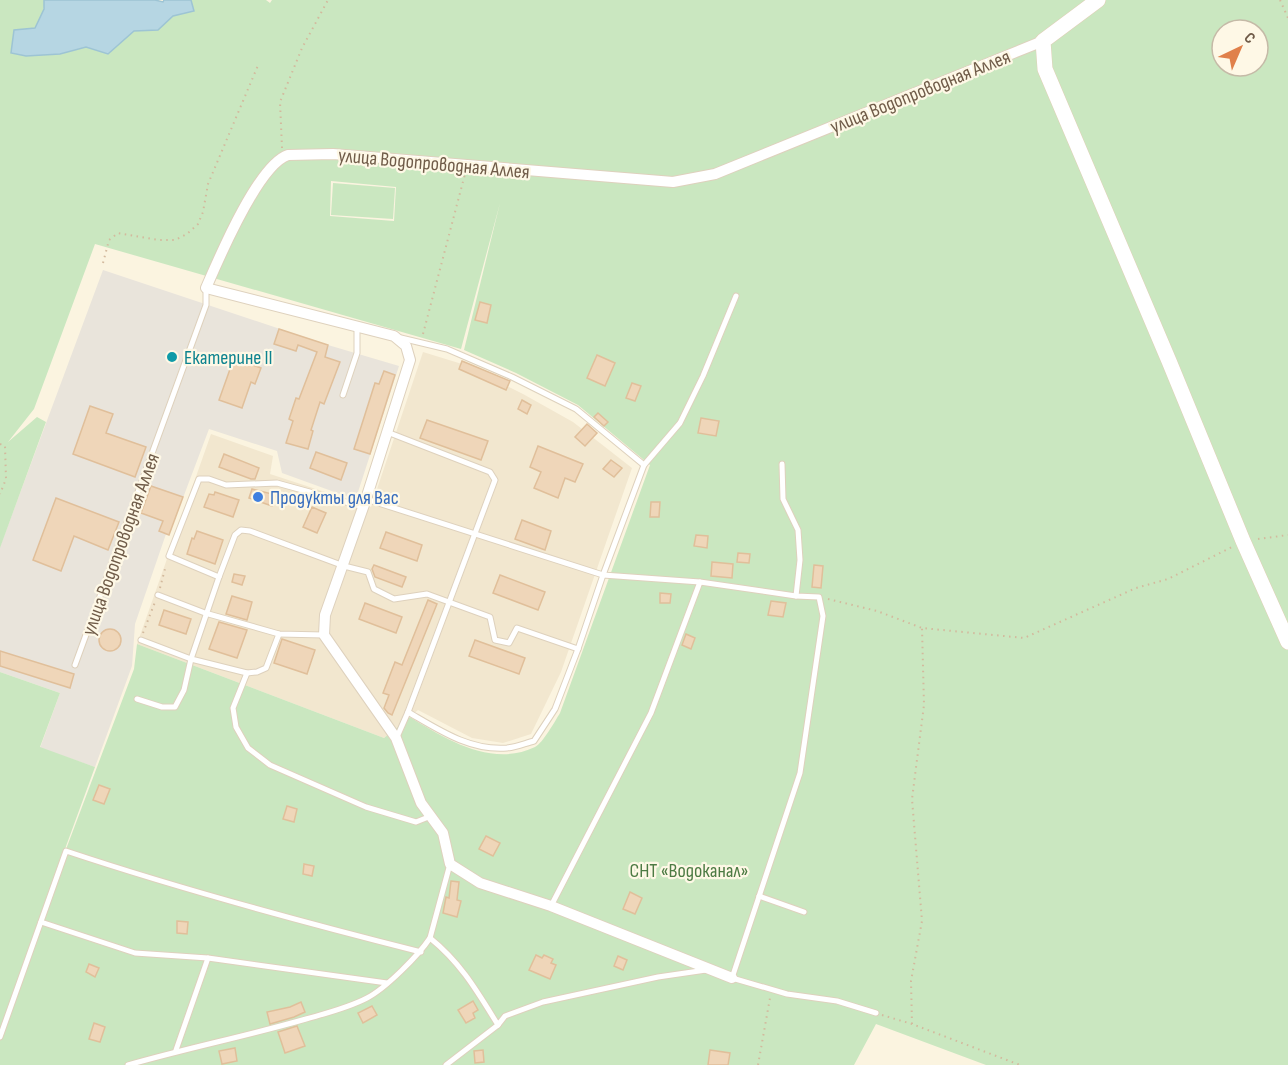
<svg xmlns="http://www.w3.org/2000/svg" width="1288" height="1065" viewBox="0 0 1288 1065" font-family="'Sofia Sans Condensed',sans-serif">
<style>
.residential{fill:#f2e7cf}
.industrial{fill:#e9e4db}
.green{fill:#cae7c0;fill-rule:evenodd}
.water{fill:#b6d6e3;stroke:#9dc4d4;stroke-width:1.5}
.building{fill:#efd6b9;stroke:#e0bf9a;stroke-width:1.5}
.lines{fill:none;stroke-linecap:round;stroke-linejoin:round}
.lane-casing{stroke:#ded1bd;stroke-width:7}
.street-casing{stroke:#ded1bd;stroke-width:12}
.secondary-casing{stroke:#e0d0b8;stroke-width:16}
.path{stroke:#d3b99d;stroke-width:2;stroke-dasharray:1.5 4.5;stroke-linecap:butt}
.lane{stroke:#fff;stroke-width:5}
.street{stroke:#fff;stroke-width:10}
.secondary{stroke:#fff;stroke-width:15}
.culture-dot{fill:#0f9aa8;stroke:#fef8e6;stroke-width:2}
.shop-dot{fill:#3f7fe0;stroke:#fef8e6;stroke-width:2}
.labels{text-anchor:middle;stroke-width:4.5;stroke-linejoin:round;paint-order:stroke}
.street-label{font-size:20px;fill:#705c49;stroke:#fef8e6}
.culture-label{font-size:20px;fill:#0d838f;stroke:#fef8e6;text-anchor:start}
.shop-label{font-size:20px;fill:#366cbe;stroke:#fef8e6;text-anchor:start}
.park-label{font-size:20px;fill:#4d7b44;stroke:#fef8e6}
</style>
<rect width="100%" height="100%" fill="#fbf4e0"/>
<!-- residential -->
<path class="residential" d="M423 352 462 364 523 394 573 422 632 468 561 672 531 734 503 743 472 738 418 710 384 738 137 644 211 434 273 456 270 474 371 507Z"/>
<!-- industrial -->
<path class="industrial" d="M103 270 328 345 399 366 358 492 351 498 282 473 277 451 209 429 169 535 166 534 135 624 132 666 95 767 40 748 60 693 0 672V547Z"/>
<!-- green -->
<g class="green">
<path d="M0 0H44C46 22 26 38 11 53L26 56 60 54 86 47 108 54 134 30H158L173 16 194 11 191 0H266L270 3 272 0H1288V1065H986L876 1024 854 1065H0V672L60 693 40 747 95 767 28 950 134 669 137 644 384 738 410 717C445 739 492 768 535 747 543 743 555 721 560 713L650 465 578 405 516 373 464 350 500 203 461 349 95 244 34 409 8 442 37 417 46 422 0 548ZM1222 30H1258V66H1222ZM331 181 396 187 394 221 330 216Z"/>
<path d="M333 183 395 188 393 219 331 215Z"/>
</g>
<!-- water -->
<path class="water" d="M44 0H155L163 2 164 0H191L194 11 173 16 158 30 134 31 108 54 86 47 60 54 26 56 11 53 14 30 35 28 44 9Z"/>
<!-- building -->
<g class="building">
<path d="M480 302 491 305 487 323 475 320Z"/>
<path d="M279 329 328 345 325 357 340 362 324 404 320 402 311 430 313 431 308 449 286 443 293 421 289 419 296 398 299 399 317 352 298 345 296 351 274 344Z"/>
<path d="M597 355 615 363 605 386 587 378Z"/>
<path d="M234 358 261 368 255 384 251 382 242 408 219 400Z"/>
<path d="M462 361 510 381 506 390 459 369Z"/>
<path d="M384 371 395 375 370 454 354 449 375 383 379 384Z"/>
<path d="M632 383 641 386 635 401 626 398Z"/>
<path d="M522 400 531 405 527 414 518 409Z"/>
<path d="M90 406 113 414 106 433 146 447 135 477 73 454Z"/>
<path d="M598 413 608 422 604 426 594 417Z"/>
<path d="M701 418 719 421 716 436 698 433Z"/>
<path d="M427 420 488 441 481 460 420 438Z"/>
<path d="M587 424 597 433 585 446 575 437Z"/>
<path d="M538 446 583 464 575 482 565 478 558 498 534 488 541 472 530 467Z"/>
<path d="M316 452 347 463 341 480 310 468Z"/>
<path d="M224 454 259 468 255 479H251L219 467Z"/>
<path d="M611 460 622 468 614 477 603 469Z"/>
<path d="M151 486 183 497 169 535 159 531 163 521 141 513Z"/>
<path d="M252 489 276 495 272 506 249 498Z"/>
<path d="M215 492 239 500 233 517 204 507 209 494 214 495Z"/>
<path d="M56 498 119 522 108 550 74 536 61 571 33 560Z"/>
<path d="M651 502H660L659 517H650Z"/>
<path d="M312 507 326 513 317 533 303 527Z"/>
<path d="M522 520 551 531 545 550 515 539Z"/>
<path d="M197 531 223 540 215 564 187 554 192 538 194 539Z"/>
<path d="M386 532 422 545 417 561 380 548Z"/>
<path d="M696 535 708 536 707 548 694 546Z"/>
<path d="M738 553 750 554 749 563 737 562Z"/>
<path d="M712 562 733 564 732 578 711 576Z"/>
<path d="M374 565 406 577 402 587 375 577 372 569Z"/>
<path d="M814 565 823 566 821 588 812 587Z"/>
<path d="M234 574 245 576 242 585 232 582Z"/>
<path d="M500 575 545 592 538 610 493 593Z"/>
<path d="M660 593 671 594 670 603H660Z"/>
<path d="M232 596 252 602 247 620 226 614Z"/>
<path d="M428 600 437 604 392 715 388 713 384 708 389 695 383 693 395 662 402 665Z"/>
<path d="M771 601 786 603 783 617 768 615Z"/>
<path d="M365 603 402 617 396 633 359 619Z"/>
<path d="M164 610 191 619 186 634 159 625Z"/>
<path d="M219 622 247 630 237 658 209 649Z"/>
<circle cx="110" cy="640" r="11"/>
<path d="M686 634 695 638 691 649 682 645Z"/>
<path d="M282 639 315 650 307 674 274 663Z"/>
<path d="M475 640 525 658 519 674 469 656Z"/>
<path d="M0 651 74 674 70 688 0 666Z"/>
<path d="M99 785 110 789 104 804 93 800Z"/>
<path d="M287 806 297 809 294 822 283 819Z"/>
<path d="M486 836 500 843 493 856 479 849Z"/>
<path d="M304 864 314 866 312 876 303 874Z"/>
<path d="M451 881 459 882 457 900 461 901 457 917 443 913 446 897 449 898Z"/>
<path d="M630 892 642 898 635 914 623 909Z"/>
<path d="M177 921 188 922 187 934 177 933Z"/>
<path d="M536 955 542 958 544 955 553 959 551 963 556 965 550 979 529 970Z"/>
<path d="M618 956 627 960 623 970 614 966Z"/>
<path d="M89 964 99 968 95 977 86 972Z"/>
<path d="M473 1001 478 1010 473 1013 475 1018 466 1023 458 1010Z"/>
<path d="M301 1002 305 1012 294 1017 270 1024 267 1012 290 1007Z"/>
<path d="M372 1006 377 1015 363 1023 358 1013Z"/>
<path d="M94 1023 105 1027 100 1042 89 1039Z"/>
<path d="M297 1026 305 1046 285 1053 278 1032Z"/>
<path d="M235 1048 237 1061 222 1064 219 1051Z"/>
<path d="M483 1050 484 1062 475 1063 474 1051Z"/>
<path d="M710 1050 730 1053 728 1065H708Z"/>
</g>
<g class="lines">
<!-- lane casing -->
<g class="lane-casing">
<g id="lane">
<path d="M401 338 447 349 512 377 576 409 644 465 603 575 700 582 796 596 819 597 823 616 800 773 732 978 787 994 837 1001 876 1013"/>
<path d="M343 395 357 353V327"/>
<path d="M387 432 490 472 495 480 408 712 397 737"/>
<path d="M782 464 783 499 798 530 800 560 796 596"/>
<path d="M644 465 680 423 703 376 736 296"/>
<path d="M219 577 169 556 199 479H209L226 485 277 483 364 507"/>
<path d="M158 595 205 613 279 634 324 635"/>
<path d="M141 640 191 659 247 673 257 672 266 668 279 634"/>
<path d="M75 665 206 305V288"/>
<path d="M247 673 233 708 236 727 248 748 270 765 366 807 416 822 431 816"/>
<path d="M137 699 162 707H175L184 690 191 659 219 577 235 535 241 530 250 531 344 566 368 572 374 589 394 599 427 594 490 617 495 640 509 643 517 628 578 649 603 575 366 499"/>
<path d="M408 712C439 730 470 751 507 748 516 747 526 743 534 741L555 709 578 649"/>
<path d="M450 864 430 938C461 963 477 991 498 1025L505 1016 543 1002 658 977 706 970"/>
<path d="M759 896 804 912"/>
<path d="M551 906 651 713 700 582"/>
<path d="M41 922 135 953 208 958 387 983"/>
<path d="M0 1037 66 851C183 890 302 922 421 952"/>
<path d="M176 1050 208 958"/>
<path d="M128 1065C187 1048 247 1036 306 1019 327 1013 348 1008 367 998 386 988 418 956 430 938"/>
<path d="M446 1065 498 1025"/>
</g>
</g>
<!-- street casing -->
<g class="street-casing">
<path id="street" d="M732 978 551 906 480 883 450 864 443 833 421 803 396 738 324 635 325 615 366 499 410 360 406 346 394 336 206 288C219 258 258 165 288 155L333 154 673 182 715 174 1043 41"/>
</g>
<!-- secondary casing -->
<g class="secondary-casing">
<path id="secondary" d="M1098 0 1043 41 1045 69 1169 361 1243 541 1288 642"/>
</g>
<!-- path -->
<g class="path">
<path d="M1280 0 1288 18"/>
<path d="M282 148 280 102 302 48 328 0"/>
<path d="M103 263 109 240 118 233 158 240H175L187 234 198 224 203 212 208 184 259 63"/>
<path d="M423 334 465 174"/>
<path d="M0 444 5 446 6 479 0 494"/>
<path d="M1258 539 1288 535"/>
<path d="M160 588 166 565"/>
<path d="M828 599 877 611 922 628 1024 638 1136 588 1168 579 1232 547"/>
<path d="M143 633 155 602"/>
<path d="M882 1015 912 1024 1020 1065"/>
<path d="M912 1024 911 981 922 921 912 799 924 705 922 628"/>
<path d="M758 1065 770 998"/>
</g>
<!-- lane -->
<use href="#lane" class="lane"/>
<!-- street -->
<use href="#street" class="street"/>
<!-- secondary -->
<use href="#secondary" class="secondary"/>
</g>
<!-- markers -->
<circle class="culture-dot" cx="172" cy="357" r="6"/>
<circle class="shop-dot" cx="258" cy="497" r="6"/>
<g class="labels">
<!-- street labels -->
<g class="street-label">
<text transform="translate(920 91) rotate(-22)" y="7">улица Водопроводная Аллея</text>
<text transform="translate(434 163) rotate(5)" y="7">улица Водопроводная Аллея</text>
<text transform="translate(120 544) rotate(-70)" y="7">улица Водопроводная Аллея</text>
</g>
<!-- culture labels -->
<g class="culture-label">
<text x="184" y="364">Екатерине II</text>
</g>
<!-- shop labels -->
<g class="shop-label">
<text x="270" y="504">Продукты для Вас</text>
</g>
<!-- park labels -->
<g class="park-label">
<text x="689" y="877">СНТ «Водоканал»</text>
</g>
</g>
<!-- north arrow -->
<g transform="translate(1240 48) rotate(44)"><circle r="28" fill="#fef8e6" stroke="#c5baa7" stroke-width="1.5"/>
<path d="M0-4.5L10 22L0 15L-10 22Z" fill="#e0804a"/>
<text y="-9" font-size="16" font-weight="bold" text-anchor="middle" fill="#705c49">С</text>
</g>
</svg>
